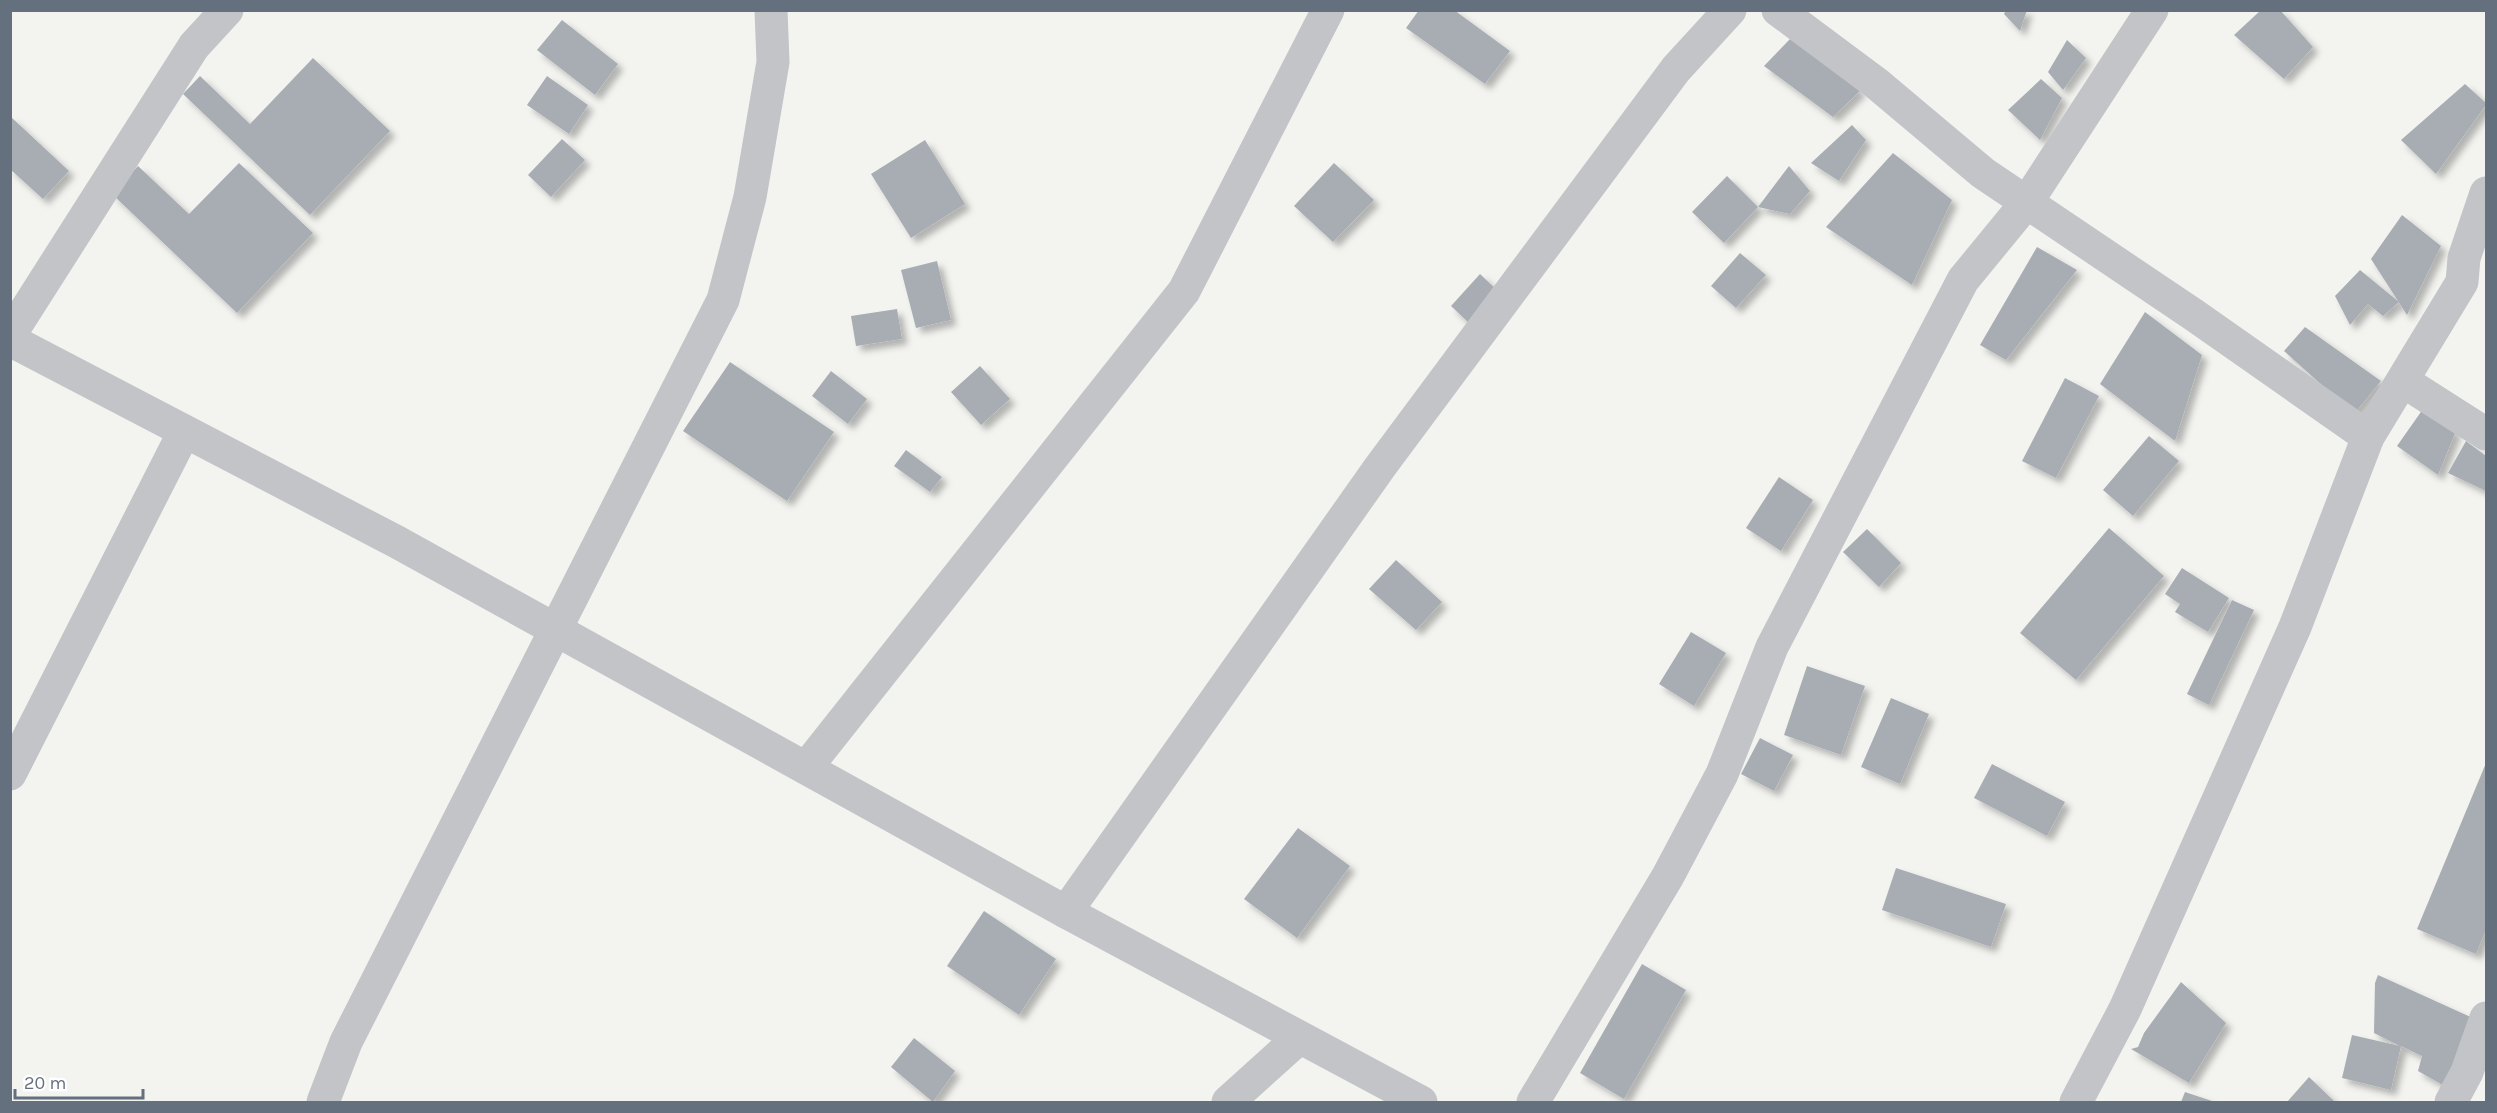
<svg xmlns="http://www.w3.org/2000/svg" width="2497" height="1113" viewBox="0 0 2497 1113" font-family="Karla,sans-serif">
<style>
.building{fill:#a8adb4;filter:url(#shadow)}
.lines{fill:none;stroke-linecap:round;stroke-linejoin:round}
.minor{stroke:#c2c4c8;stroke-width:33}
.tertiary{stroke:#c2c4c8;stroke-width:33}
</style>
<defs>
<filter id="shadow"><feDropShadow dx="5.5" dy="5.5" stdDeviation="3" flood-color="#0004"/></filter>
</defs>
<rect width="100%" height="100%" fill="#f3f4f0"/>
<!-- building -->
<g class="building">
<path d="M1419 10H1454L1510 51 1485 84 1406 28Z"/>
<path d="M2006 10H2027L2020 31 2004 14Z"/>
<path d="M2261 10H2280L2313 47 2284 79 2234 35Z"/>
<path d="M562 20 618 64 595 95 537 50Z"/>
<path d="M1790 39 1861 90 1833 117 1764 66Z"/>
<path d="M2067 40 2086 58 2063 90 2048 72Z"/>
<path d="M313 58 390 131 310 215 183 94 200 76 250 124Z"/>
<path d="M547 76 588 105 569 134 527 105Z"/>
<path d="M2041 79 2062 98 2040 140 2008 110Z"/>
<path d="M2465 84 2486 103V105L2436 174 2401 140Z"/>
<path d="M10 116 69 171 43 199 10 169Z"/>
<path d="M1852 125 1866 140 1839 181 1811 163Z"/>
<path d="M562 139 585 160 551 197 528 175Z"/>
<path d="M925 140 965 204 911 238 871 174Z"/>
<path d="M1893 153 1952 200 1912 285 1826 227Z"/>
<path d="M239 163 313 233 237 313 112 194 138 166 189 214Z"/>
<path d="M1334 163 1374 200 1333 242 1294 206Z"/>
<path d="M1789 166 1810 191 1790 214 1758 207Z"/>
<path d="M1727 176 1758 207 1724 243 1692 212Z"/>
<path d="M2402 215 2441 246 2407 315 2371 259Z"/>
<path d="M2037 247 2077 270 2006 360 1980 345Z"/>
<path d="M1740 253 1766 275 1736 308 1711 286Z"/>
<path d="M937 261 951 320 916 328 901 270Z"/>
<path d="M2360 270 2399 302 2383 316 2368 304 2350 325 2335 296Z"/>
<path d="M1480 274 1498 291 1469 323 1451 306Z"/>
<path d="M897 309 902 339 856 346 851 316Z"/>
<path d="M2145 312 2202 355 2175 441 2100 384Z"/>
<path d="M2305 327 2381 381 2354 414 2284 351Z"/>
<path d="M730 362 834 432 787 501 683 431Z"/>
<path d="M980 366 1010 399 981 425 951 392Z"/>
<path d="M831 371 867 399 848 424 812 396Z"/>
<path d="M2065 378 2099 396 2056 478 2022 461Z"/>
<path d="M2423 409 2456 431 2438 475 2397 446Z"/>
<path d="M2149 436 2179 461 2133 516 2103 490Z"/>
<path d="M2466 441 2486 456V491L2448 473Z"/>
<path d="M906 450 942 477 930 492 894 466Z"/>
<path d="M1779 477 1813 500 1781 551 1746 528Z"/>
<path d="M2109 528 2164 576 2076 680 2020 633Z"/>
<path d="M1867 529 1901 563 1879 587 1843 552Z"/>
<path d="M1396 560 1442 602 1416 630 1369 589Z"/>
<path d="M2182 568 2229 598 2208 632 2175 612 2180 604 2165 594Z"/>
<path d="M2232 600 2254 610 2209 705 2187 694Z"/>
<path d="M1691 632 1726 653 1694 706 1659 684Z"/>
<path d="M1807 666 1865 686 1841 755 1784 735Z"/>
<path d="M1891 698 1929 714 1900 784 1861 767Z"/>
<path d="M1760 738 1793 755 1774 791 1741 774Z"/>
<path d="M2486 763V930L2476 954 2417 929Z"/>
<path d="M1992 764 2065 802 2047 836 1974 798Z"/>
<path d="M1298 828 1350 866 1297 938 1244 899Z"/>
<path d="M1896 868 2006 904 1991 947 1882 910Z"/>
<path d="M984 911 1056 959 1019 1015 947 966Z"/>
<path d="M1642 964 1686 990 1624 1099 1580 1073Z"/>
<path d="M2378 975 2475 1019 2448 1088 2418 1071 2422 1056 2401 1046 2391 1090 2342 1078 2352 1035 2400 1046 2374 1033 2375 983Z"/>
<path d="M2181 982 2226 1023 2189 1083 2131 1049 2138 1047 2144 1033Z"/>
<path d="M914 1038 955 1071 933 1102 891 1067Z"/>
<path d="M2309 1077 2335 1102H2287Z"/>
<path d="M2185 1092 2215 1102H2181Z"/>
</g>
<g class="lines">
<!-- minor -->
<g class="minor">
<path d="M1778 10 1876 83 1983 173 2194 315 2368 437"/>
<path d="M10 335 194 46 227 10"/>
<path d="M2403 381 2486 434"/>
<path d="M806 768 1184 291 1328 10"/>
<path d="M10 774 184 432"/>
<path d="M1066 912 1380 467 1676 69 1730 10"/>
<path d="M323 1102 346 1042 723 300 750 197 773 62 771 10"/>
<path d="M1228 1102 1299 1038"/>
<path d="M1533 1102 1668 876 1722 774 1772 647 1963 280 2027 202 2152 10"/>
<path d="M2076 1102 2125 1009 2295 627 2368 437 2462 282 2464 258 2486 193"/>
<path d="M2451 1102 2467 1072 2486 1018"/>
</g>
<!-- tertiary -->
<path class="tertiary" d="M10 340 397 542 1066 912 1421 1102"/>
</g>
<!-- border -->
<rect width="2497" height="1113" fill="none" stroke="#65707f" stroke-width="24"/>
<!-- scale -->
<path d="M15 1089v9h128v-9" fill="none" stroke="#65707f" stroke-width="3"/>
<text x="24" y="1089" font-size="18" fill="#65707f" stroke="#ffffff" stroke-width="4.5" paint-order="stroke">20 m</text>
</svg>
